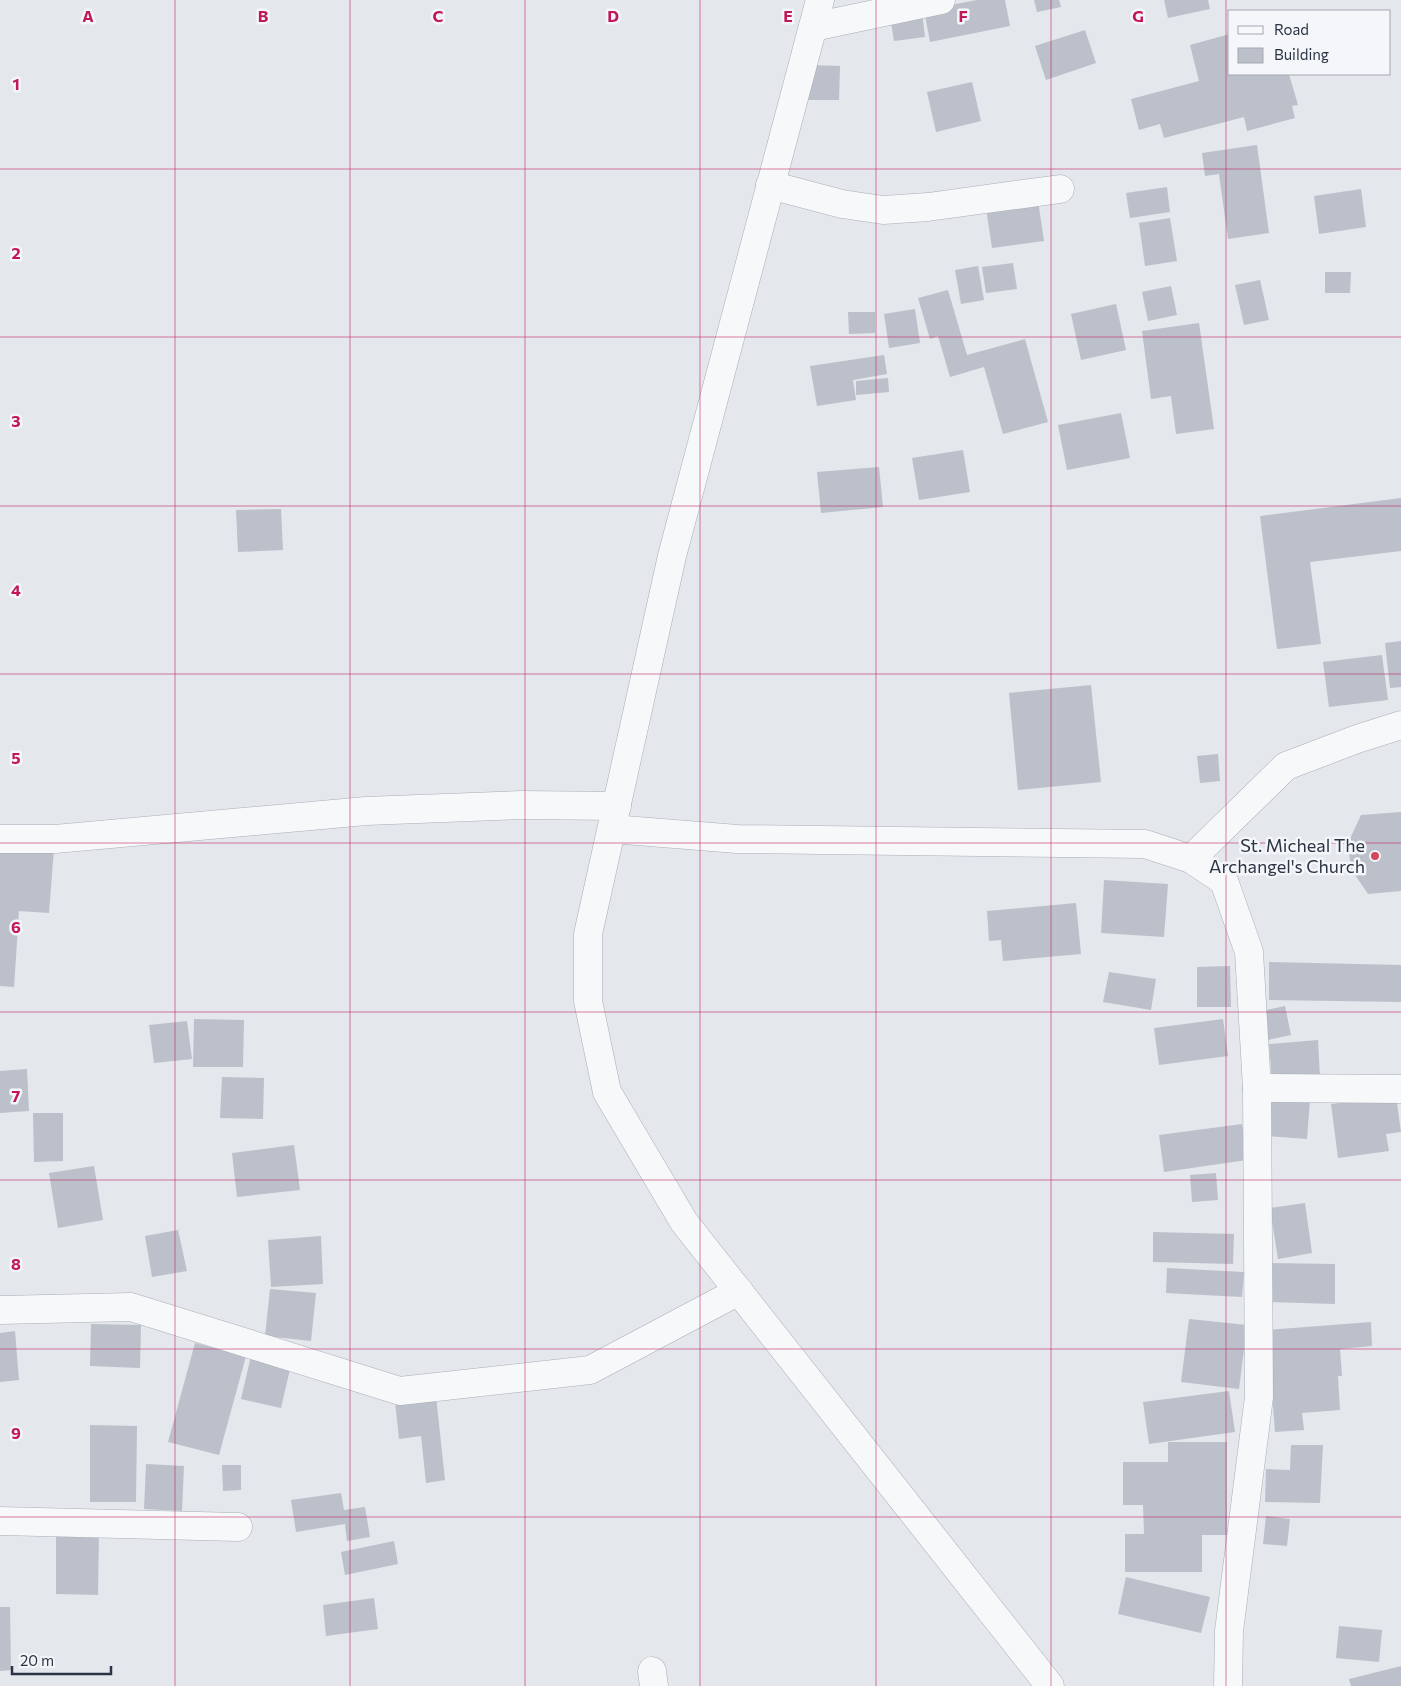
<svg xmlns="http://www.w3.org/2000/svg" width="1401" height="1686" viewBox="0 0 1401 1686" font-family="Commissioner,sans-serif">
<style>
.building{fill:#bbc0ca}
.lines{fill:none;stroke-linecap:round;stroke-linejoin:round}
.minor-casing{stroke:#a9aeb7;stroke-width:29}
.tertiary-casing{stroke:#a9aeb7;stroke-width:29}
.minor{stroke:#f7f8fa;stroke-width:28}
.tertiary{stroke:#f7f8fa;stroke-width:28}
.grid{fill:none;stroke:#c2185b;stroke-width:1;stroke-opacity:0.55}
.poi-dot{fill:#d1495b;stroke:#f4f6f9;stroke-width:2}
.labels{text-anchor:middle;stroke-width:5;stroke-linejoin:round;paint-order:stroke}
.poi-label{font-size:18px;fill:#2b3445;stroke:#f4f6f9;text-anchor:end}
.grid-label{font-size:16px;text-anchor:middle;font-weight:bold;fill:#c2185b;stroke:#f4f6f9;stroke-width:5;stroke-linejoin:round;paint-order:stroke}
</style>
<rect width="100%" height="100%" fill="#e4e7ec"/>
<!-- building -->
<g class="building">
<path d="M977 0H1005L1010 26 930 42 924 10Z"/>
<path d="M1034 0H1059L1061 7 1037 12Z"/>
<path d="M1164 0H1208L1210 9 1168 18Z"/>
<path d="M922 12 925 37 894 41 890 17Z"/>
<path d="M1085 30 1096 63 1046 80 1035 46Z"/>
<path d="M1230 34V74H1289L1298 105 1292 106 1295 118 1247 131 1244 117 1164 138 1160 124 1139 130 1131 99 1199 81 1190 45Z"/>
<path d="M809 65 840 66 839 100H808Z"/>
<path d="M972 82 981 121 936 132 927 92Z"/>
<path d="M1257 145 1269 233 1228 239 1219 174 1205 176 1202 153Z"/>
<path d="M1167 187 1170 212 1130 218 1126 193Z"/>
<path d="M1361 189 1366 227 1319 234 1314 196Z"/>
<path d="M1038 200 1044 241 992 248 986 208Z"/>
<path d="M1170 218 1177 261 1145 266 1139 223Z"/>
<path d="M1013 263 1017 289 986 293 982 267Z"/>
<path d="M978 266 984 300 961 304 955 270Z"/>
<path d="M1325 272H1351L1350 293H1325Z"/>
<path d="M1260 280 1269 320 1244 325 1235 285Z"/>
<path d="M1171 286 1177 315 1148 321 1142 292Z"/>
<path d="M948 290 967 355 1025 339 1048 422 1003 434 984 367 950 377 938 336 930 339 918 298Z"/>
<path d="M1116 304 1126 350 1081 360 1071 314Z"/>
<path d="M915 309 920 343 889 348 884 314Z"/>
<path d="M848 312H875V333L849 334Z"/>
<path d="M1199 323 1214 429 1176 434 1171 396 1151 399 1142 331Z"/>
<path d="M884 355 887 374 853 380 856 400 817 406 810 366Z"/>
<path d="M888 378 889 392 856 395V381Z"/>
<path d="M1121 413 1130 458 1067 470 1058 425Z"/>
<path d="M963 450 970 492 919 500 912 458Z"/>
<path d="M879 467 883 507 821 513 817 472Z"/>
<path d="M1401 498V551L1310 562 1321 644 1277 649 1260 516Z"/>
<path d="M281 509 283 550 238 552 236 510Z"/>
<path d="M1401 641V687L1390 688 1385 643Z"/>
<path d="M1382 655 1388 700 1329 707 1323 662Z"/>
<path d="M1091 685 1101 782 1018 790 1009 693Z"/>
<path d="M1218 754 1220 781 1200 783 1197 756Z"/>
<path d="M1401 812V891L1368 894 1351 869 1348 843 1361 815Z"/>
<path d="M0 845 54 848 49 913 19 911 14 987 0 986Z"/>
<path d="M1104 880 1168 884 1164 937 1101 933Z"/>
<path d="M1076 903 1081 954 1003 961 1001 940 989 941 987 911Z"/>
<path d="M1269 962 1401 965V1002L1269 1000Z"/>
<path d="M1230 966 1231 1007H1197V967Z"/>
<path d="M1109 972 1156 979 1151 1010 1103 1002Z"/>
<path d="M1285 1006 1291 1035 1268 1040 1262 1011Z"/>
<path d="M194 1019 244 1020 243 1067H193Z"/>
<path d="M1223 1019 1228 1056 1159 1065 1154 1028Z"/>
<path d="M187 1021 192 1059 154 1063 149 1025Z"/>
<path d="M1318 1040 1320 1078 1272 1080 1269 1044Z"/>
<path d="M27 1069 29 1111 0 1113V1071Z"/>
<path d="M222 1077 264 1078 263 1119 220 1118Z"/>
<path d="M1396 1096 1401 1132 1386 1134 1389 1151 1338 1158 1331 1104Z"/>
<path d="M1270 1097 1310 1100 1307 1139 1267 1136Z"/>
<path d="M33 1113H63V1161L34 1162Z"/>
<path d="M1242 1124 1247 1160 1164 1172 1159 1135Z"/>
<path d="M294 1145 300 1190 237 1197 232 1153Z"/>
<path d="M94 1166 103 1220 58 1228 49 1173Z"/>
<path d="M1216 1173 1218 1200 1192 1202 1190 1175Z"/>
<path d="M1305 1203 1312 1253 1278 1259 1270 1208Z"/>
<path d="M178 1230 187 1271 152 1277 145 1236Z"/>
<path d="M1153 1232 1234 1234 1233 1264 1153 1262Z"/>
<path d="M321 1236 323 1284 271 1287 268 1240Z"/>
<path d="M1267 1263 1335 1264V1304L1266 1302Z"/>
<path d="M1167 1268 1244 1272 1242 1297 1166 1293Z"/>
<path d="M270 1289 316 1293 311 1341 265 1336Z"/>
<path d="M1189 1319 1247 1325 1239 1389 1181 1382Z"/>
<path d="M1371 1322 1372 1346 1340 1349 1342 1376H1338L1340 1410 1302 1413 1304 1430 1275 1432 1267 1330Z"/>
<path d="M91 1324 141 1325 140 1368 90 1366Z"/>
<path d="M15 1331 19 1380 0 1382V1333Z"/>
<path d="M195 1343 246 1356 219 1455 168 1442Z"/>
<path d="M251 1356 291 1365 281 1408 241 1399Z"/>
<path d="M1229 1391 1235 1432 1149 1444 1143 1402Z"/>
<path d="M436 1396 445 1480 426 1483 421 1436 399 1439 395 1401Z"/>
<path d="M90 1425 137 1426 136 1502H90Z"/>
<path d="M1168 1442H1227V1535H1202V1572H1125V1534H1144L1143 1505H1123V1462H1168Z"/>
<path d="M1291 1445H1323L1320 1503 1265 1502 1266 1469 1290 1470Z"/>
<path d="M146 1464 184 1466 182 1511 144 1509Z"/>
<path d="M222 1465H241V1490L223 1491Z"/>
<path d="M341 1493 344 1510 365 1507 370 1537 347 1541 345 1524 296 1532 291 1500Z"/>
<path d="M1266 1516 1290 1519 1287 1546 1263 1544Z"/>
<path d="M56 1533 99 1534 98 1595 56 1594Z"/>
<path d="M394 1541 398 1564 345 1575 341 1552Z"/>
<path d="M1126 1577 1210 1597 1201 1633 1118 1614Z"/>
<path d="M374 1598 378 1629 326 1636 323 1605Z"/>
<path d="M0 1607H10L11 1670 0 1671Z"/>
<path d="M1339 1626 1382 1630 1379 1662 1336 1658Z"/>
<path d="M1401 1666V1686H1351L1349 1679Z"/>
</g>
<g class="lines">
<!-- minor casing -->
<g class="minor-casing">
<g id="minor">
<path d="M813 27 941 0"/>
<path d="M770 185 842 204 883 210 928 207 1060 189"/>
<path d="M612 829 737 839 1145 844 1191 859 1224 881 1249 952 1257 1088 1259 1397 1229 1631 1228 1686"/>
<path d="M0 839H55L366 811 522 805 617 806"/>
<path d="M1191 859 1286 766 1357 739 1401 725"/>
<path d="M1257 1088 1401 1089"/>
<path d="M0 1310 131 1307 400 1391 590 1370 739 1291"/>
<path d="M0 1521 238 1527"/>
<path d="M652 1671 654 1686"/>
</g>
</g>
<!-- tertiary casing -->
<g class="tertiary-casing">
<path id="tertiary" d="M820 0 672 556 588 934V1001L607 1092 684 1222 1050 1686"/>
</g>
<!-- minor -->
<use href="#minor" class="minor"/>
<!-- tertiary -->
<use href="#tertiary" class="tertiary"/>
</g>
<!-- grid -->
<path class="grid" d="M175 0V1686M350 0V1686M525 0V1686M700 0V1686M876 0V1686M1051 0V1686M1226 0V1686M0 169H1401M0 337H1401M0 506H1401M0 674H1401M0 843H1401M0 1012H1401M0 1180H1401M0 1349H1401M0 1517H1401"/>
<!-- markers -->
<circle class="poi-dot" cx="1375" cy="856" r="5"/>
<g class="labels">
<!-- poi labels -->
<g class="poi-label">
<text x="1365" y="852">St. Micheal The<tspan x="1365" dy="21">Archangel's Church</tspan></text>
</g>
</g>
<g class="grid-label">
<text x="88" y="22">A</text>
<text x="263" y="22">B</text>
<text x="438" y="22">C</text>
<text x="613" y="22">D</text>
<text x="788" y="22">E</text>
<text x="963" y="22">F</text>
<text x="1138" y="22">G</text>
<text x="16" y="90">1</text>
<text x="16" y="259">2</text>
<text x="16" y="427">3</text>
<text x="16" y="596">4</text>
<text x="16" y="764">5</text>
<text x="16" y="933">6</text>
<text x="16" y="1102">7</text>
<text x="16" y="1270">8</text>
<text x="16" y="1439">9</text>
</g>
<!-- legend -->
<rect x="1228" y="10" width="162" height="65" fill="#f4f6f9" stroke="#a4a8b1"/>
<rect x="1238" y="26" width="25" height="8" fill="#f7f8fa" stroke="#a4a8b1"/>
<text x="1274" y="35" font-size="15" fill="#2b3445">Road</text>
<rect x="1238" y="48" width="25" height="15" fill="#bbc0ca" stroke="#a4a8b1"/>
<text x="1274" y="60" font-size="15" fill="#2b3445">Building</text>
<!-- scale -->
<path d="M12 1666v8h99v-8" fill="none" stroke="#2b3445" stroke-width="2.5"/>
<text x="20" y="1666" font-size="15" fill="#2b3445" stroke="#f4f6f9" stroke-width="4" paint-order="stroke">20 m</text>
</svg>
